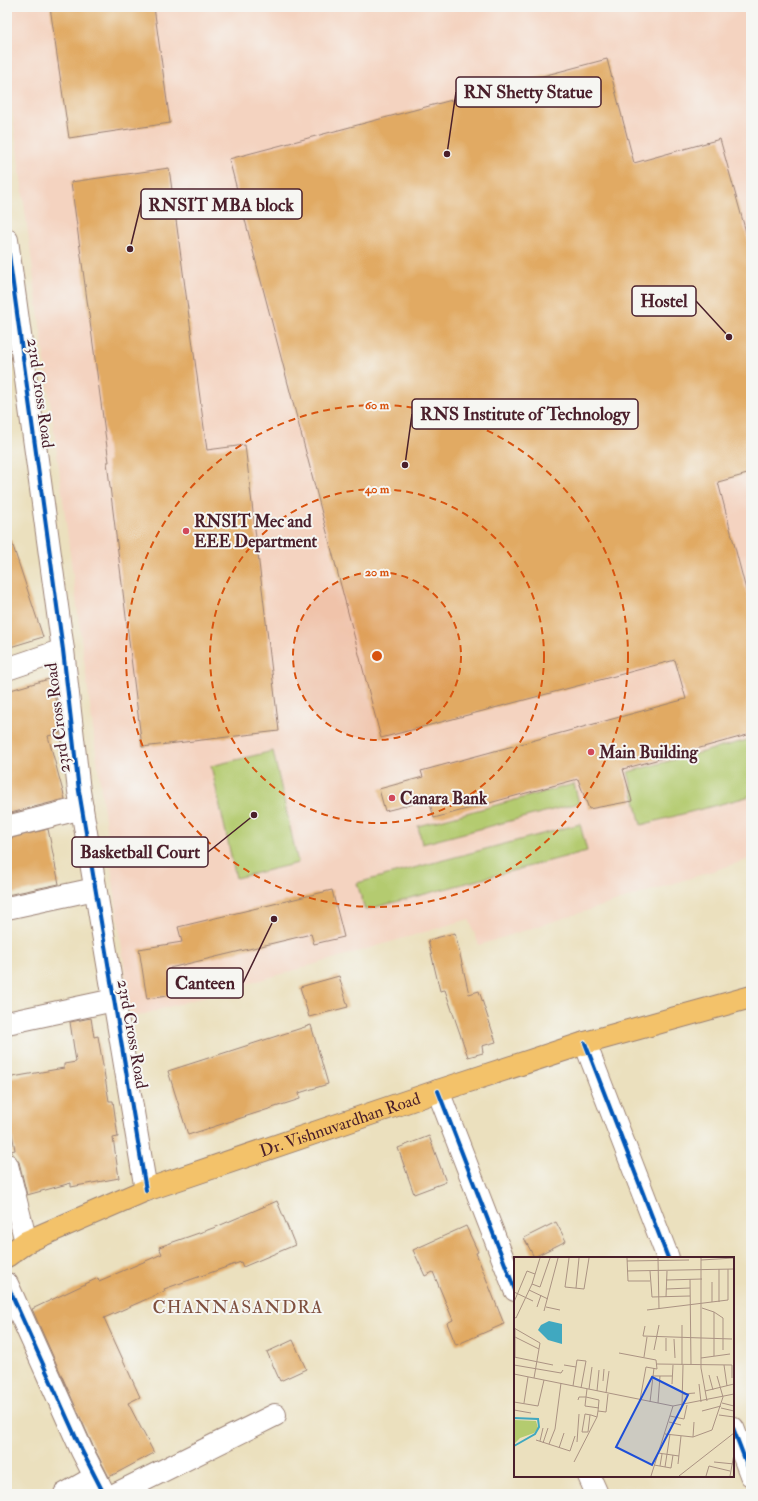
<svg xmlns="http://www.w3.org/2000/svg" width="758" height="1501" viewBox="0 0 758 1501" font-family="'IM FELL Double Pica',serif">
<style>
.built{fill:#f4d3c0}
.green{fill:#b4cb6f;stroke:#7f754d}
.building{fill:#e1aa64}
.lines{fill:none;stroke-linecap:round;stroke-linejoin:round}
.minor-casing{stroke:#9a8074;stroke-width:24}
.major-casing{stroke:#9a8074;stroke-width:24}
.minor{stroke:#fff;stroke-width:22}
.major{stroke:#f3c26a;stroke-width:22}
.cycleway-casing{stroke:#f6f6f2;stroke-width:6}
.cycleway{stroke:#0057b8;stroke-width:4}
.ring{fill:none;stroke:#d8530f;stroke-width:2;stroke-dasharray:7 5}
.poi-dot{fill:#d1495b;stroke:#f6f6f2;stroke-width:1.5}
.labels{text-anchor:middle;stroke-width:4;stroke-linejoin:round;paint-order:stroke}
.street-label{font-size:17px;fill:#4a1f2b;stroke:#f6f6f2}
.poi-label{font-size:17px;font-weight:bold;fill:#4a1f2b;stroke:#f6f6f2;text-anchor:start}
.neighbourhood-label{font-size:18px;letter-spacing:1px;fill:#7f503f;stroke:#f6f6f2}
.inset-river{fill:none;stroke:#40a8c0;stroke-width:2}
.inset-road{fill:none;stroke:#ab9383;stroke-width:1}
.view{fill:#1d4ed8;fill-opacity:0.15;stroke:#1d4ed8;stroke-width:2}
.inset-edge{fill:none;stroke:#4a1f2b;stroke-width:2}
.centre{fill:#d8530f;stroke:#f6f6f2;stroke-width:2}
.ring-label{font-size:12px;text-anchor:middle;font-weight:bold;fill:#d8530f;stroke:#f6f6f2;stroke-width:4;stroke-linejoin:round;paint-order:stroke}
.leader{fill:none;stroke:#4a1f2b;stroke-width:1.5}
.callout-dot{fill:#4a1f2b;stroke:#f6f6f2;stroke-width:1.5}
.callout{fill:#f6f6f2;stroke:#4a1f2b;stroke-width:1.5}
.callout-label{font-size:18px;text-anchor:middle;font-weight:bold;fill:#4a1f2b}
</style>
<rect width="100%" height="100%" fill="#f6f6f2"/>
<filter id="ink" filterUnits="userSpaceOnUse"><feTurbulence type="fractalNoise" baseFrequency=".025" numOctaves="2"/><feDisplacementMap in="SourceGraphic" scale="8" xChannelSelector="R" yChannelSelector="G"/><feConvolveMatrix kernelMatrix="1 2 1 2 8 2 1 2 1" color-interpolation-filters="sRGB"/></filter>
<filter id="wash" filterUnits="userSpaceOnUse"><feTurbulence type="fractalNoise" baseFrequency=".012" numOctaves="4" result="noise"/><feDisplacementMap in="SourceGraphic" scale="16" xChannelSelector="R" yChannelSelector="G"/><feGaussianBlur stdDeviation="0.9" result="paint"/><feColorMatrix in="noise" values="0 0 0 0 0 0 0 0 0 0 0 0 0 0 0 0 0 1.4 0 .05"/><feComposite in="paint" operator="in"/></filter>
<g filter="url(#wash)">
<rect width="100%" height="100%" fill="#ebe0be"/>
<!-- built -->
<path class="built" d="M7 7H751V857L744 861 479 945 469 919 131 1018 7 73Z"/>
<!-- green -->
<g class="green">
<path d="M751 739V796L641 825 628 772Z"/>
<path d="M273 751 298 863 236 878 211 766Z"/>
<path d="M574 784 579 803 422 844 418 826Z"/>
<path d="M580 824 587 851 365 910 357 883Z"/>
</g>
<g id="blocks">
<!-- building -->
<g class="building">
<path d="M50 7H154L170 123 69 138Z"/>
<path d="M607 59 634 163 720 139 751 250V473L718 482 751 609V734L623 769 632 801 589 809 578 779 434 818 429 800 385 811 379 789 423 777 421 771 686 699 675 660 381 738 229 159Z"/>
<path d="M169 168 207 450 245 445 279 731 142 747 107 462H109L71 182Z"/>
<path d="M11 540 43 637 7 648V541Z"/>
<path d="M49 679 57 705 60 733 48 736 65 799 7 814V691Z"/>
<path d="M48 829 59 884 7 895V839Z"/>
<path d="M332 890 344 937 314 944 311 934 170 968 174 995 147 999 139 949 182 942 178 927Z"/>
<path d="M455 933 469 994 479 991 496 1042 482 1046 483 1053 468 1057 445 990 440 991 428 940Z"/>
<path d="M339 976 348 1007 309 1017 300 987Z"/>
<path d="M91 1018 94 1037 98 1036 109 1101H113L118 1137 113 1138 119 1178 71 1187V1183L27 1195 19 1162 11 1151 15 1150 7 1106V1078L64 1068V1064L76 1062 70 1022Z"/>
<path d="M311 1025 328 1084 299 1093 300 1099 188 1135 168 1071Z"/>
<path d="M429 1136 446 1182 414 1194 398 1148Z"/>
<path d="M277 1201 295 1245 243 1267 241 1262 164 1289 165 1291 104 1318 140 1397 128 1403 154 1453 109 1477 93 1446 32 1309 98 1278 99 1281 162 1254 159 1247 216 1227Z"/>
<path d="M556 1222 566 1241 534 1257 524 1238Z"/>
<path d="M466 1226 478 1252 476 1253 504 1324 456 1345 447 1323 453 1320 433 1272 425 1276 413 1250Z"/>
<path d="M293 1340 306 1369 280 1381 267 1352Z"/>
</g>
</g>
</g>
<g filter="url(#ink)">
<use href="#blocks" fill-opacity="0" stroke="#9a8074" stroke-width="1"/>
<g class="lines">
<!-- minor casing -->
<g class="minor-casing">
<g id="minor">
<path d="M7 240 63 650 79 791 146 1190"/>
<path d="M7 669 63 650"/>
<path d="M7 827 82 808"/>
<path d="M7 908 95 889"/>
<path d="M7 1023 114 1000"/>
<path d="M585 1043 668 1258"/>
<path d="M438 1091 515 1290"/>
<path d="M7 1165 26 1242"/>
<path d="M7 1284 82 1451 104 1494"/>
<path d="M733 1428 751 1475"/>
<path d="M589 1476 597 1494"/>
<path d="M65 1494 95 1477"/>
<path d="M116 1494 275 1415"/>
</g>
</g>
<!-- major casing -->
<g class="major-casing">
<g id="major">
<path id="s1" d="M7 1256 26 1242 146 1190 438 1091 585 1043 751 997"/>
</g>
</g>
<!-- minor -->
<use href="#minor" class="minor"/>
<!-- major -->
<use href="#major" class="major"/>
<!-- cycleway casing -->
<g class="cycleway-casing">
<g id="cycleway">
<path d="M7 240 63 650 79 791 146 1190"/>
<path d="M585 1043 668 1258"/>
<path d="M438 1091 515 1290"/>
<path d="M7 1284 82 1451 104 1494"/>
<path d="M733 1428 751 1475"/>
</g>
</g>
<!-- cycleway -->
<use href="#cycleway" class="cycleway"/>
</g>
</g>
<!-- distance rings -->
<circle cx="377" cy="656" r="84" fill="#d8530f" fill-opacity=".12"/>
<g class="ring">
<circle cx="377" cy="656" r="84"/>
<circle cx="377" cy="656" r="167"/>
<circle cx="377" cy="656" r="251"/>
</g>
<!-- markers -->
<g class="poi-dot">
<circle cx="186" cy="531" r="4"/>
<circle cx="591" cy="752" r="4"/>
<circle cx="392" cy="798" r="4"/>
</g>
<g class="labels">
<!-- street labels -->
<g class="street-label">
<text transform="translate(41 393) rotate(82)" y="6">23rd Cross Road</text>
<text transform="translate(57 718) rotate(-97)" y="6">23rd Cross Road</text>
<text transform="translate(133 1034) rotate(80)" y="6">23rd Cross Road</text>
<text dy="6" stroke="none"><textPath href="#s1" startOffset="359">Dr. Vishnuvardhan Road</textPath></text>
</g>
<!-- poi labels -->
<g class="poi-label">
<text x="194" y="527">RNSIT Mec and<tspan x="194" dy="20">EEE Department</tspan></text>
<text x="599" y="758">Main Building</text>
<text x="400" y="804">Canara Bank</text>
</g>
<!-- neighbourhood labels -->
<g class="neighbourhood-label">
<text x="238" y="1313">CHANNASANDRA</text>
</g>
</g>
<!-- overview -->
<g transform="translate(514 1257)">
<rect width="220" height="220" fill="#ebe0be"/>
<path d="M0 163 22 164 24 171 20 176 6 181 0 187Z" fill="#b4cb6f"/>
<path d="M35 64 48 67V87L34 83 24 73 27 68Z" fill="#40a8c0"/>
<path class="inset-river" d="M0 161 24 162 25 170 21 177 0 189"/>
<path class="inset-road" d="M55 1 51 30 70 32 75 1M113 1 114 24H136M144 1 145 52M187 1V111L193 144M187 3 220 1M113 4 175 3M205 12V45M113 14 220 12M136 14 138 40 176 39M176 22 177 108M152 23 188 22M198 25V45M18 27 26 30 36 1M62 31 65 1M152 32 176 31M15 33 34 42M0 35 19 44M152 40 153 14M0 45 13 14 21 17M23 50 27 38M32 50 46 53M188 51 200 55 209 61V93M133 53 214 43V12M30 54 44 1M0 60 2 61 18 27 26 1M168 68V108M131 69 129 79 218 82M0 71 26 86 20 121M1 80 25 92M152 81V94M160 82 161 101M140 93 145 68M105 96 142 103 143 112 132 110 126 143M200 99V55M0 100 39 108M1 100V71M130 100 133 80M187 101 216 97M143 107 218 108V121M0 108 47 116 49 113M50 108 62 110M210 108 213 129M0 117 159 149 220 137M195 118 199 133M138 119H158M89 124 90 112M158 127 159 108M185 127 187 145M59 129 63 103 72 104 67 131M73 132 72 140 85 143 84 154 83 160 77 158 71 157 68 175H74L76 158M75 132 78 110M83 134 85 113M191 134 220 127M92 136 95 114M169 137 181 136M64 143 65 140H72L71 149 85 151M0 145 24 149 30 123M136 145 140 111M10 146 14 120M144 146 146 119M208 146 220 149M168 149 169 108M207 151 220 154M0 153 17 156M84 154 92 155 94 137M188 154 207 149M205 158 220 160M156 159 170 162 173 148M155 165 167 168M151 177 179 180 198 173 209 140 203 119M179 180 180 165M22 183 56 194 61 179M26 184 29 171M63 185 65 157M29 186 34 171M35 187 41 172 47 126M45 191 50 176M144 196 165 199M60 205 83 160M200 205 220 207M164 207 167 179M140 208 157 211 159 198M146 209 148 197M151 210 156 177M137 219 159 149M165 219 220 176M192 219 195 209 216 214M216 219 220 197"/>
<path class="view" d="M138 120 174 138 138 208 102 190Z"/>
<rect width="220" height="220" class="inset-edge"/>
</g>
<circle cx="377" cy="656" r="6" class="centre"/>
<g class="ring-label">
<text x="377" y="409">60 m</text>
<text x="377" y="493">40 m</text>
<text x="377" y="576">20 m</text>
</g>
<!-- callouts -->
<path class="leader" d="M447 154L456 92M130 249L141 204M729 337L696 301M405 465L412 414M254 815L208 852M274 919L243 983"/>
<g class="callout-dot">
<circle cx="447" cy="154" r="4"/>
<circle cx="130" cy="249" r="4"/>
<circle cx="729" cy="337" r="4"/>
<circle cx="405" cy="465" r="4"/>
<circle cx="254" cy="815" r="4"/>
<circle cx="274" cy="919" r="4"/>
</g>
<g class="callout">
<rect x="456" y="77" width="145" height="30" rx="4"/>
<rect x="141" y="189" width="161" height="30" rx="4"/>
<rect x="632" y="286" width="64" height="30" rx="4"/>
<rect x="412" y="399" width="226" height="30" rx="4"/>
<rect x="72" y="837" width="136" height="30" rx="4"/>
<rect x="167" y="968" width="76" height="30" rx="4"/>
</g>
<g class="callout-label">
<text x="528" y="98">RN Shetty Statue</text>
<text x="221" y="211">RNSIT MBA block</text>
<text x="664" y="307">Hostel</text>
<text x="525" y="420">RNS Institute of Technology</text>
<text x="140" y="858">Basketball Court</text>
<text x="205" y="989">Canteen</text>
</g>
<!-- margin -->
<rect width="758" height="1501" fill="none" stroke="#f6f6f2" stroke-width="24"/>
</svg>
